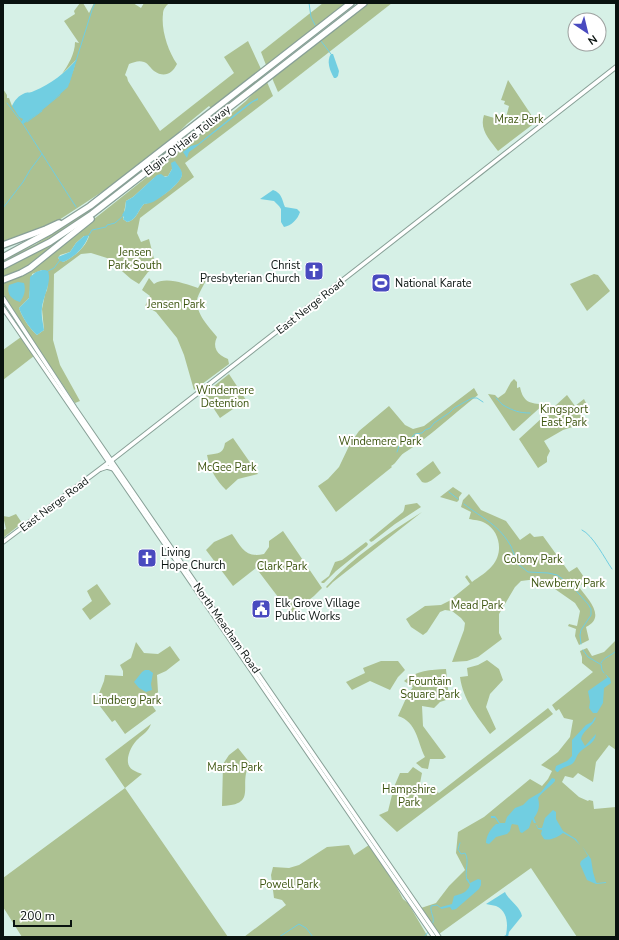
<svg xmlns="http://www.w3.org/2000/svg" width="619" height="940" viewBox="0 0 619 940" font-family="'Nunito Sans',sans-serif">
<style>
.green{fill:#acc191;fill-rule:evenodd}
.water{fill:#71cee1}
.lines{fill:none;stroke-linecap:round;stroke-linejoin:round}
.stream{stroke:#71cee1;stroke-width:1}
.secondary-casing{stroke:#88a097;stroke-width:5.5}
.highway-casing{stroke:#88a097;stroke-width:8}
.secondary{stroke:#fff;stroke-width:3.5}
.highway{stroke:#fff;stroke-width:5.5}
.labels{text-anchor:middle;stroke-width:4;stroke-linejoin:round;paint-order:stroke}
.park-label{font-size:11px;fill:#3e5611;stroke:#fff}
.street-label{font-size:11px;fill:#09120f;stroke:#fff}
.poi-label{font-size:11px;fill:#09120f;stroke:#fff;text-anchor:start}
</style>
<rect width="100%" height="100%" fill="#d6f0e6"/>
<!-- green -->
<g class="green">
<path d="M80 3H83L89 13 94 3H133L141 8 144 3H169C166 6 163 9 163 14 161 30 168 51 177 64 172 74 164 78 154 71 150 68 149 64 144 62 139 60 134 62 129 64L125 75 127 77 128 81 160 131 234 73 224 57 248 41 261 69 211 108 209 106 187 124 178 133 111 186 59 220 47 226 3 242V101L4 100 3 89 7 95V98H9L12 106 73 71 76 60 62 74C68 65 75 54 75 42L79 43 64 21 75 14 74 11Z"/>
<path d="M323 3H346L266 65 261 52Z"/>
<path d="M368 3H392L278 92 272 78Z"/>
<path d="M263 74 264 77 89 213 37 246 3 263V260L36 244 88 211Z"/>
<path d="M508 80 536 122 498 151C490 140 479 130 484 115L505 121 509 106 504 104 505 101 501 100Z"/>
<path d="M267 82 273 96 185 163 194 177 140 218 137 233 141 242 149 239 156 267 148 272 139 284 131 279 107 258 91 253 81 254 54 274 53 340 60 365 80 401 75 403 14 313 3 293V282L20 276 84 227 225 115 227 117 246 101 256 90ZM176 164 180 169 182 175C179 186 155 202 144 204 138 210 137 220 127 222L123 219 126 201 133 197 154 178 168 176 172 169ZM84 236H89C86 247 74 257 63 262L58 258 60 255 70 252 76 243ZM42 270 48 281 47 290 45 294 42 309 44 330 37 335C30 329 22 317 19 308L29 298 32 274Z"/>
<path d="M70 233 30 267 3 279V269L41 250Z"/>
<path d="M594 274 598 275 610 291 587 311 570 284Z"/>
<path d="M203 276 208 277C205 283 198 294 197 300 196 314 209 327 217 337 212 347 217 355 228 359L229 364 194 390 184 355 177 338 156 312 145 306 150 296 142 290 149 278 154 284C166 276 185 284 198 288L202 281Z"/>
<path d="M21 337 34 356 3 380V350Z"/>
<path d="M229 374 246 400 220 418 204 394Z"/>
<path d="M514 379 517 382V388L520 387C523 402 530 404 544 404L514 431 512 430 488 394 495 395 498 398 505 393 511 382Z"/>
<path d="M474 388 478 395C453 414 431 436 404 453 399 456 397 463 391 466L392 467 336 512 318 486 328 479 339 467 350 444 359 431 389 406 405 425 413 429 424 426Z"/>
<path d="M567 395 575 406 584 399 586 403 577 409 585 423 563 430 544 441 550 451 547 457V462L538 468 519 439Z"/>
<path d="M233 438 258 474 238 479 226 490C216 480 210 470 207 455 217 453 223 455 225 443Z"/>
<path d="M433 461 441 473C435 477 429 485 422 482L416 474Z"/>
<path d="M453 487 462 493 459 497V500L457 502 440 497Z"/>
<path d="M469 494 481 510 506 521 520 540 530 533 534 537 543 536 569 572 577 567 586 580 579 587C587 598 607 617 586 627L589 640 579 645 575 636 576 629 568 626 569 624 577 626 580 611 575 603 542 580H529L521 581 515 587 499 614V633L502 639 478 657 467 661 452 662 464 630 465 623 461 618 452 611 445 610 440 612 427 632 423 635 411 627 406 619 425 606 441 605 449 601 470 584 465 577 467 575 472 582C479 577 487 572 492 566 504 553 500 531 485 523 480 520 474 520 469 519L471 512 461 507 463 500Z"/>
<path d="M417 503 421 507 395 524 373 541 371 542 369 540 403 512 404 510 405 505Z"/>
<path d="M422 512 333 582 327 588 326 587C353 557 389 533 422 512Z"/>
<path d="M16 514 22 523 3 538V530L6 529 3 516 9 517Z"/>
<path d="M283 531 322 588 314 596 291 614 256 568 233 586 206 550 214 542 232 534C242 548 245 558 264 554L269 547V541Z"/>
<path d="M366 542 368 544 367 546 336 571 324 583H322L321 582 329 576 335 562 342 560Z"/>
<path d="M97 584 111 604 90 620 82 609 92 601 87 591Z"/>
<path d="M616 640V750L609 745 596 762 593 782 578 773 573 778 565 776 562 782 579 797 588 801 589 800 593 801 594 809 616 807V937H577L531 868 439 934 421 908 436 903 449 886 465 870 456 853 458 832 484 817 530 779 542 786 548 779 552 771 541 765 558 752 570 737 573 720 564 718 559 709 556 711 552 705 593 672 582 663V657L580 651 587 648 592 656 604 652Z"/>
<path d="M136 642 144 653 158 654 170 646 180 660 166 671 157 675 158 692 152 699 154 703 152 705 156 711 125 734 115 720 112 722 96 701 104 681 105 675 123 676V671L120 665 131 658Z"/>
<path d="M487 660 499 669 503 680 490 694 486 707 496 729 490 734C477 716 463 700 460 677L468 676 467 668 478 665Z"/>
<path d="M381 661H398L405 670 398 677 390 690 370 681 352 690 346 682 365 673 363 668Z"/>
<path d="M446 669 449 699 440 702 434 708 422 706 423 726 446 757 443 759H430L428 769 422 768 416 763 425 757C417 741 417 722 398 716L408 694 413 687 404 681C416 670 431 670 446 669Z"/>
<path d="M548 708 553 714 397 832 379 815 388 811 394 787 400 773H408L413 767 422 773 420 783C425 789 434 788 439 793Z"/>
<path d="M151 724C148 732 143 734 138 739 131 745 122 764 133 770 136 772 140 773 142 774L125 788 228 937H22L3 907V878L125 788 105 759Z"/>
<path d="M238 748 250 763C237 785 259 805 222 806L223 764 229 755Z"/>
<path d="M349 845 354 855 369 845 395 884 403 899 408 903 428 937H244L286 905 282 900 274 898 271 875 273 867 289 868 299 865 327 847Z"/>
</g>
<!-- water -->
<g class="water">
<path d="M331 54H333L339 71 338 76 336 78H334C330 71 326 61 331 54Z"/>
<path d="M77 59 68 87 39 113 23 124 21 122 23 119 19 117 12 106C15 100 18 96 25 93 28 92 31 93 34 91 51 84 65 73 77 59Z"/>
<path d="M258 98V100L253 102 196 147 189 152 187 158 183 152 191 146 198 144 249 103Z"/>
<path d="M175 161C177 165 182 169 182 174 183 182 159 199 153 202 150 203 147 204 144 204 138 210 137 220 127 222L123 219 124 217 122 215 125 210 126 201 133 197 157 175 161 174 165 177 168 176 172 169 171 163Z"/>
<path d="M273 190C282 193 282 200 285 207L297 209 300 212C298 219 291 226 284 227L281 222V209L279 206 274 201 260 199Z"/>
<path d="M89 235C85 247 75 257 63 262L60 261 58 257 70 252 76 243 84 236Z"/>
<path d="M42 270H45L48 271C52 282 43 297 42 308 41 315 43 323 44 330L37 335C30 329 22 317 19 308L29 298 30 277 36 272Z"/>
<path d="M18 282 24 283C26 291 24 296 20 302 12 300 6 294 9 285Z"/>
<path d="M145 670H149L153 673 151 684 152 690 146 692 139 688 134 682 142 672Z"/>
<path d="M608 677 610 678 611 683 604 688 603 703 597 713H593L589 708 590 702 588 691Z"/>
<path d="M595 717 596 718C593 726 583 730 581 739L585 746 596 734C595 744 585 746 579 753 576 756 576 761 572 764 567 767 562 767 558 772H557L555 770 556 766 567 761 572 756V740L586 725 592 722Z"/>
<path d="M552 778 555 779V781C550 787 543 791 538 798 540 806 539 811 534 818L536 823H534L532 819 529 828 522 833 520 832 518 825 512 824 511 826 510 831 507 834 496 837 489 844 486 843C486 836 491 828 496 824H499L495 818H491V816H495L500 823H505L507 817 515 808 523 805 529 799 541 792Z"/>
<path d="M553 810 556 812V819L563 831 576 839 580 845 574 839 563 833C558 837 550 841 544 839L541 834 542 830 538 829 536 825H537L538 828H542L545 818Z"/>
<path d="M582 846 591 859 593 872 596 882 597 883 606 882V883L596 884 587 880 580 864 581 861 588 856Z"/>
<path d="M466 879H468L470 883 478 879 481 880V885L479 889 456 909 452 910 450 907 441 909V907L452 904 454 896C461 894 467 893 470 885Z"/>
<path d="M505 892C509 901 520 906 522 916L509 932 508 937H502L506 935C508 925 508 911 496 906 493 905 489 905 486 904Z"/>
</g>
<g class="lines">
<!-- stream -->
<g class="stream">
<path d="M309 3 311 17 315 25"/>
<path d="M321 41 331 54"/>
<path d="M75 64 92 10 95 3"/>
<path d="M69 83 74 67"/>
<path d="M7 103 23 124 76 207"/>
<path d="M44 108 60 95"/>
<path d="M27 122 42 111"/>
<path d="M3 208 23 182 30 170 42 154"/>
<path d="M89 235 92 230 106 227 107 225 115 223 123 216"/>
<path d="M48 271 54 268 60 260"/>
<path d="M496 398C499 400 500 403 503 405 514 411 519 413 530 413"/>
<path d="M397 452 399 446 405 441 409 440 415 434 422 433 425 430 430 428 434 423 449 413 454 408 472 398H477L483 402"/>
<path d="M449 492 458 499"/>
<path d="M464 504C483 519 499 524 512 548"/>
<path d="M582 530C593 535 605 559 612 569"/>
<path d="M512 549 518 564 528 572 548 573 557 575 571 585 588 604 591 609V615L581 630 580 635 581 644"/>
<path d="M583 650 588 657 600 664"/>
<path d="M601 663C604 657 611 656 616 651"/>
<path d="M601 664 602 670 604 673"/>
<path d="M606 675 608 677"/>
<path d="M460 843 458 849 461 854 465 853C470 861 464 871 467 880"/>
<path d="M432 925C436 918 430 914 431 906L437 905 441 908"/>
<path d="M279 937 299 924 306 928 313 937"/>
<path d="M424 937 429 931"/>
</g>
<!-- secondary casing -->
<g class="secondary-casing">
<g id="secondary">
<path d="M3 298 75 408 439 937"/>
<path d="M3 308 434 937"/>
<path d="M101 469 107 467 114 469"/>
<path d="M3 542 112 460 616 67"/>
</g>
</g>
<!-- highway casing -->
<g class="highway-casing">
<g id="highway">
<path d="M3 245 46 229 59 223"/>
<path d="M3 257 51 231 90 206 351 3"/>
<path d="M3 266 50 242 92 214 364 3"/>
<path d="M3 280 21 273 30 268 91 219"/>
</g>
</g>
<!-- secondary -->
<use href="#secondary" class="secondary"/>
<!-- highway -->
<use href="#highway" class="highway"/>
</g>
<!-- icons -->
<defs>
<g id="church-square" transform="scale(1)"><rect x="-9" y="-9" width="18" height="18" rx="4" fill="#494abf" stroke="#fff"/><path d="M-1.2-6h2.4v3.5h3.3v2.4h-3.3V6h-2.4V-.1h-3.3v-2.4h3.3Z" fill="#fff"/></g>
<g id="stadium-square" transform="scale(1)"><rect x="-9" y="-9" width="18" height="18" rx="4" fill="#494abf" stroke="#fff"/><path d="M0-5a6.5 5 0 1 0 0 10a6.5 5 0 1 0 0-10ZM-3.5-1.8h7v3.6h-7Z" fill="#fff"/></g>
<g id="civic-square" transform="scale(1)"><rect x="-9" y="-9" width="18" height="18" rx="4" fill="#494abf" stroke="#fff"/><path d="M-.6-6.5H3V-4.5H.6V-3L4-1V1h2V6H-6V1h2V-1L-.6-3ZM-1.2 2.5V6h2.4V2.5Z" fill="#fff"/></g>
</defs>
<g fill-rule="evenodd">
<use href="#church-square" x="314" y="271"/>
<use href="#stadium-square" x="381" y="283"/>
<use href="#church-square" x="147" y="558"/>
<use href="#civic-square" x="261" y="609"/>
</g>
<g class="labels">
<!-- park labels -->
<g class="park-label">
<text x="519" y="123">Mraz Park</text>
<text x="135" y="256">Jensen<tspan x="135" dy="13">Park South</tspan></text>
<text x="176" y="308">Jensen Park</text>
<text x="225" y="394">Windemere<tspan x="225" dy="13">Detention</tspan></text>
<text x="564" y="413">Kingsport<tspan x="564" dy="13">East Park</tspan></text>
<text x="380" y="445">Windemere Park</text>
<text x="227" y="471">McGee Park</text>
<text x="533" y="563">Colony Park</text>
<text x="282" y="570">Clark Park</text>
<text x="568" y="587">Newberry Park</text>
<text x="477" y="609">Mead Park</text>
<text x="430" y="685">Fountain<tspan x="430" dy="13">Square Park</tspan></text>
<text x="127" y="704">Lindberg Park</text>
<text x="235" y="771">Marsh Park</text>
<text x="409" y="793">Hampshire<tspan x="409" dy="13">Park</tspan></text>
<text x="289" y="888">Powell Park</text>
</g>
<!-- street labels -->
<g class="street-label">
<text transform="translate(187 140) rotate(-38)" y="4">Elgin-O'Hare Tollway</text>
<text transform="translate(310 306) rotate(-38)" y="4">East Nerge Road</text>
<text transform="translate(54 504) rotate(-37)" y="4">East Nerge Road</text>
<text transform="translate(227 628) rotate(55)" y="4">North Meacham Road</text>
</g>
<!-- poi labels -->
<g class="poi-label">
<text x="300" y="269" text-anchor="end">Christ<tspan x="300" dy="13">Presbyterian Church</tspan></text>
<text x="395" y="287">National Karate</text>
<text x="161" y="556">Living<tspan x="161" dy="13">Hope Church</tspan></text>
<text x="275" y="607">Elk Grove Village<tspan x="275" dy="13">Public Works</tspan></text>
</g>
</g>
<!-- border -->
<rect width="619" height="940" fill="none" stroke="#09120f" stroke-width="8"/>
<!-- north arrow -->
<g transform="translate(587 32) rotate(145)"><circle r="19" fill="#ffffff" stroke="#9da09f"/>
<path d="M0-3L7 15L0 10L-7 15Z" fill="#494abf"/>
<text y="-6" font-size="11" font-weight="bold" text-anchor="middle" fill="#09120f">N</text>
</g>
<!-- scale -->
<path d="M14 920v6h57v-6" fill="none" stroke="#09120f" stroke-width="2"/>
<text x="20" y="920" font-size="12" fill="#09120f" stroke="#ffffff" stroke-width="3" paint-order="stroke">200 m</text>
</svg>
